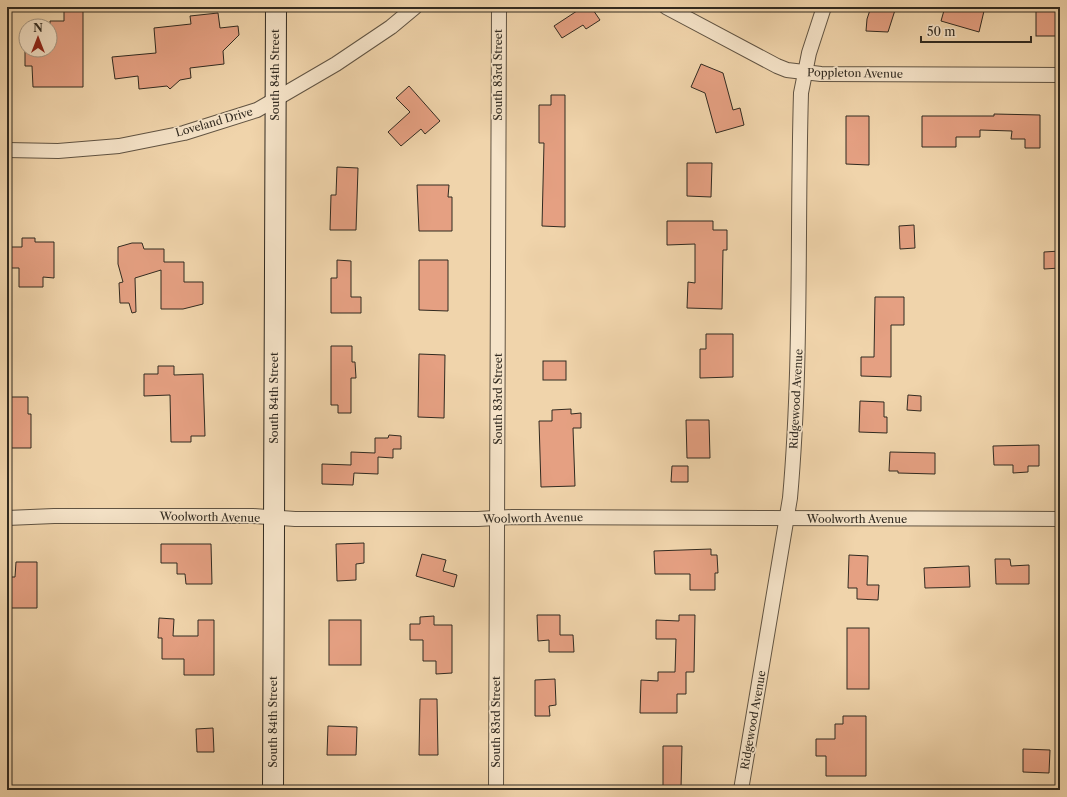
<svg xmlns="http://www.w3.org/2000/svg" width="1067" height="797" viewBox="0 0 1067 797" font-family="'Libre Caslon Text',serif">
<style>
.building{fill:#e5a082;stroke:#312a20}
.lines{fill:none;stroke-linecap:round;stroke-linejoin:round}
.minor-casing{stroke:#615443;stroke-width:16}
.secondary-casing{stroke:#312a20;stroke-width:22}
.minor{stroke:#f5e3c8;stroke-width:14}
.secondary{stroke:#f5e3c8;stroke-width:20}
.labels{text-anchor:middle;stroke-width:3.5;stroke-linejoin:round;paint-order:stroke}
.street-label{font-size:11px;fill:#312a20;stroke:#f5e3c8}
</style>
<rect width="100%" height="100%" fill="#f0d4ab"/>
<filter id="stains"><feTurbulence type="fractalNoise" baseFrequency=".005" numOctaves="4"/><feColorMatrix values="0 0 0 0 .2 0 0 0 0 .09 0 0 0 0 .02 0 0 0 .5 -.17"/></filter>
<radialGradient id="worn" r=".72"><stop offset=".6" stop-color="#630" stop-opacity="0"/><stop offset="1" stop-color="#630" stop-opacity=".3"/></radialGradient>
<!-- building -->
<g class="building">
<path d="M583 7H591L600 20 586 29 583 25 562 38 554 26Z"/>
<path d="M871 7H896L888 32 866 31 867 19Z"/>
<path d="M945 7H980L979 10 984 11 979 32 941 21Z"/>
<path d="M64 10H83V87H33L32 66H25V50H50V21H64Z"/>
<rect x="1036" y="11" width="24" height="25"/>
<path d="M218 13 220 28 238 26 239 35 223 51 224 64 190 68 191 78 180 80 170 89 167 86 139 89 138 76 115 79 112 57 156 53 154 28 191 24 190 16Z"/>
<path d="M701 64 723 73 733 110 740 108 744 125 716 133 705 93 691 87Z"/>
<path d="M409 86 440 121 425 134 421 129 401 146 388 132 410 112 396 98Z"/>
<path d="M551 95H565V227L542 226 544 143H539V105H551Z"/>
<path d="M994 114 1040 115V148H1025V139H1011L1012 131 980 130V137H956V147H922V116H994Z"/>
<path d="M846 116H869V165L846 164Z"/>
<path d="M687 163H712L711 197 687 196Z"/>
<path d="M337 167 358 168 356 230H330L331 195H336Z"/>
<path d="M417 185H449L448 197H452V231H419Z"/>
<path d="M667 221H713V230H727V250H723L722 309 687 308 688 282 695 283V244L667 245Z"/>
<path d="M914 225 915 248 900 249 899 226Z"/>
<path d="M22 238H35V242H54V278L43 277V287H19V268H7V247H22Z"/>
<path d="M132 243H142L144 249H164V262H184V282H203V304L183 309H161V270L135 278 136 312 132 313 129 303H120L119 283 123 282 118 264V247Z"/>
<path d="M1060 251V268L1044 269V252Z"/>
<path d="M337 260 351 261V297H361V313H331V278H337Z"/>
<path d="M419 260H448V311L419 310Z"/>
<path d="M875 297H904V325H891V377L861 376V357H874Z"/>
<path d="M706 334H733V377L700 378V349H706Z"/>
<path d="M331 346H352V362H355L356 378H351V413H338V405H331Z"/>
<path d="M419 354 445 355 444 418 418 417Z"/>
<rect x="543" y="361" width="23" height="19"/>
<path d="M158 366H174V375L203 374 205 436H191V442H171L170 395 144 396V374H158Z"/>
<path d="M908 395 921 396V411L907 410Z"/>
<path d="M9 397H28V414H31V448H10V437H7Z"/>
<path d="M860 401 884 402V417H887V433L859 432Z"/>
<path d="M571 409V414L581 413V428H573L575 486 541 487 539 421H552V410Z"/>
<path d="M686 420H709L710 458H687Z"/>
<path d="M389 435 401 436V449H393V458L378 457V474L354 473 353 485 322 484V464L351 465V452L375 453V438H388Z"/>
<path d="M1039 445V466H1028V472L1013 473V465H994L993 446Z"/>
<path d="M890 452 935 453V474L898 473V471H889Z"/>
<path d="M672 466H688V482H671Z"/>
<path d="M364 543V563L356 564V580L337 581 336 544Z"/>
<path d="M161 544H211L212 584H186L185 574H177V563H161Z"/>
<path d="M711 549V555H717L718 573H715V590H690V574H655L654 551Z"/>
<path d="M422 554 446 560 443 571 457 575 454 587 416 576Z"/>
<path d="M849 555 868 556 867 585H879L878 600 857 599V588H848Z"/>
<path d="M995 559H1010L1011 566 1029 565V584H996Z"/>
<path d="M16 562H37V608H7V577H15Z"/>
<path d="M969 566 970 587 925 588 924 568Z"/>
<path d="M537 615H560V635H573L574 652H549V640L538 641Z"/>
<path d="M679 615H695L694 672H686V694H677V713H640L641 680 658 681V672H675L676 639H656V620L679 621Z"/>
<path d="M434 616V625H452V673L436 674V661H423V640H410V624H420V617Z"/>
<path d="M159 618 174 619 173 636H198V620H214V675H184V659H162V638H158Z"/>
<rect x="329" y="620" width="32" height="45"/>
<rect x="847" y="628" width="22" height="61"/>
<path d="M555 679 556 705 549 706 550 716H535V680Z"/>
<path d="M420 699H437L438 755H419Z"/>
<path d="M843 716H866V776H826V756H816V739H835V724H843Z"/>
<path d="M328 726 357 727 356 755H327Z"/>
<path d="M213 728 214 752H197L196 729Z"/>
<path d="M663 746H682L681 789H663Z"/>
<path d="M1023 749 1050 750 1049 773 1023 772Z"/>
</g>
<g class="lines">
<!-- minor casing -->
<g class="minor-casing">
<g id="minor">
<path d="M666 7 777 66 787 70 821 74 1060 75"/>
<path d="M7 150 58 151 119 146 184 133 257 110 336 64 391 27 415 7"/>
<path d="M7 518 54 516H253L295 519H478L512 517 1060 519"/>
<path d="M496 790 499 7"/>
<path d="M741 790 790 498C802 363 797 228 801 93L809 53 824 7"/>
</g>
</g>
<!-- secondary casing -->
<g class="secondary-casing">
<path id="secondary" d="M273 790 276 7"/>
</g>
<!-- minor -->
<use href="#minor" class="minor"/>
<!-- secondary -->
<use href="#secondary" class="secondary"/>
</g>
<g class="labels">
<!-- street labels -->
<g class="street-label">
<text transform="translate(855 73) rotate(1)" y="4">Poppleton Avenue</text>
<text transform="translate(275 75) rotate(-90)" y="4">South 84th Street</text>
<text transform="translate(498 75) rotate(-90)" y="4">South 83rd Street</text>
<text transform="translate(214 122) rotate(-16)" y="4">Loveland Drive</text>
<text transform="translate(274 398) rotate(-90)" y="4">South 84th Street</text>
<text transform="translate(498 399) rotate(-90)" y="4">South 83rd Street</text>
<text transform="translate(796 399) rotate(-87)" y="4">Ridgewood Avenue</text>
<text transform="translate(210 517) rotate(1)" y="4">Woolworth Avenue</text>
<text transform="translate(533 518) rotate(-1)" y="4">Woolworth Avenue</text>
<text x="857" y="523">Woolworth Avenue</text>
<text transform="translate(753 720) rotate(-80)" y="4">Ridgewood Avenue</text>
<text transform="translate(273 722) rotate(-90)" y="4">South 84th Street</text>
<text transform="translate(496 722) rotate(-90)" y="4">South 83rd Street</text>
</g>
</g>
<!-- margin -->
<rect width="1067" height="797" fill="none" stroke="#f0d4ab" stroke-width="24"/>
<rect x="8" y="8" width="1051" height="781" fill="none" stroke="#312a20" stroke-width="2"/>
<rect x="12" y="12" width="1043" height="773" fill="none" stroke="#312a20"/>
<!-- north arrow -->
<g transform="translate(38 38)"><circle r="19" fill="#f5e3c8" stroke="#a79985"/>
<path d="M0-3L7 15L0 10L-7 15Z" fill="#8f2418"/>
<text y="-6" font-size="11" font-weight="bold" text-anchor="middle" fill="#312a20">N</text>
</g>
<!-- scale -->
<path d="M921 36v6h110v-6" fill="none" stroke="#312a20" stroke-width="2"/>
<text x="927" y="36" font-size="12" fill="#312a20" stroke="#f5e3c8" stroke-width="3" paint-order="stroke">50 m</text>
<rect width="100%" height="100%" filter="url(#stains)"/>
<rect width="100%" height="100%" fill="url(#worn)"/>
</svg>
